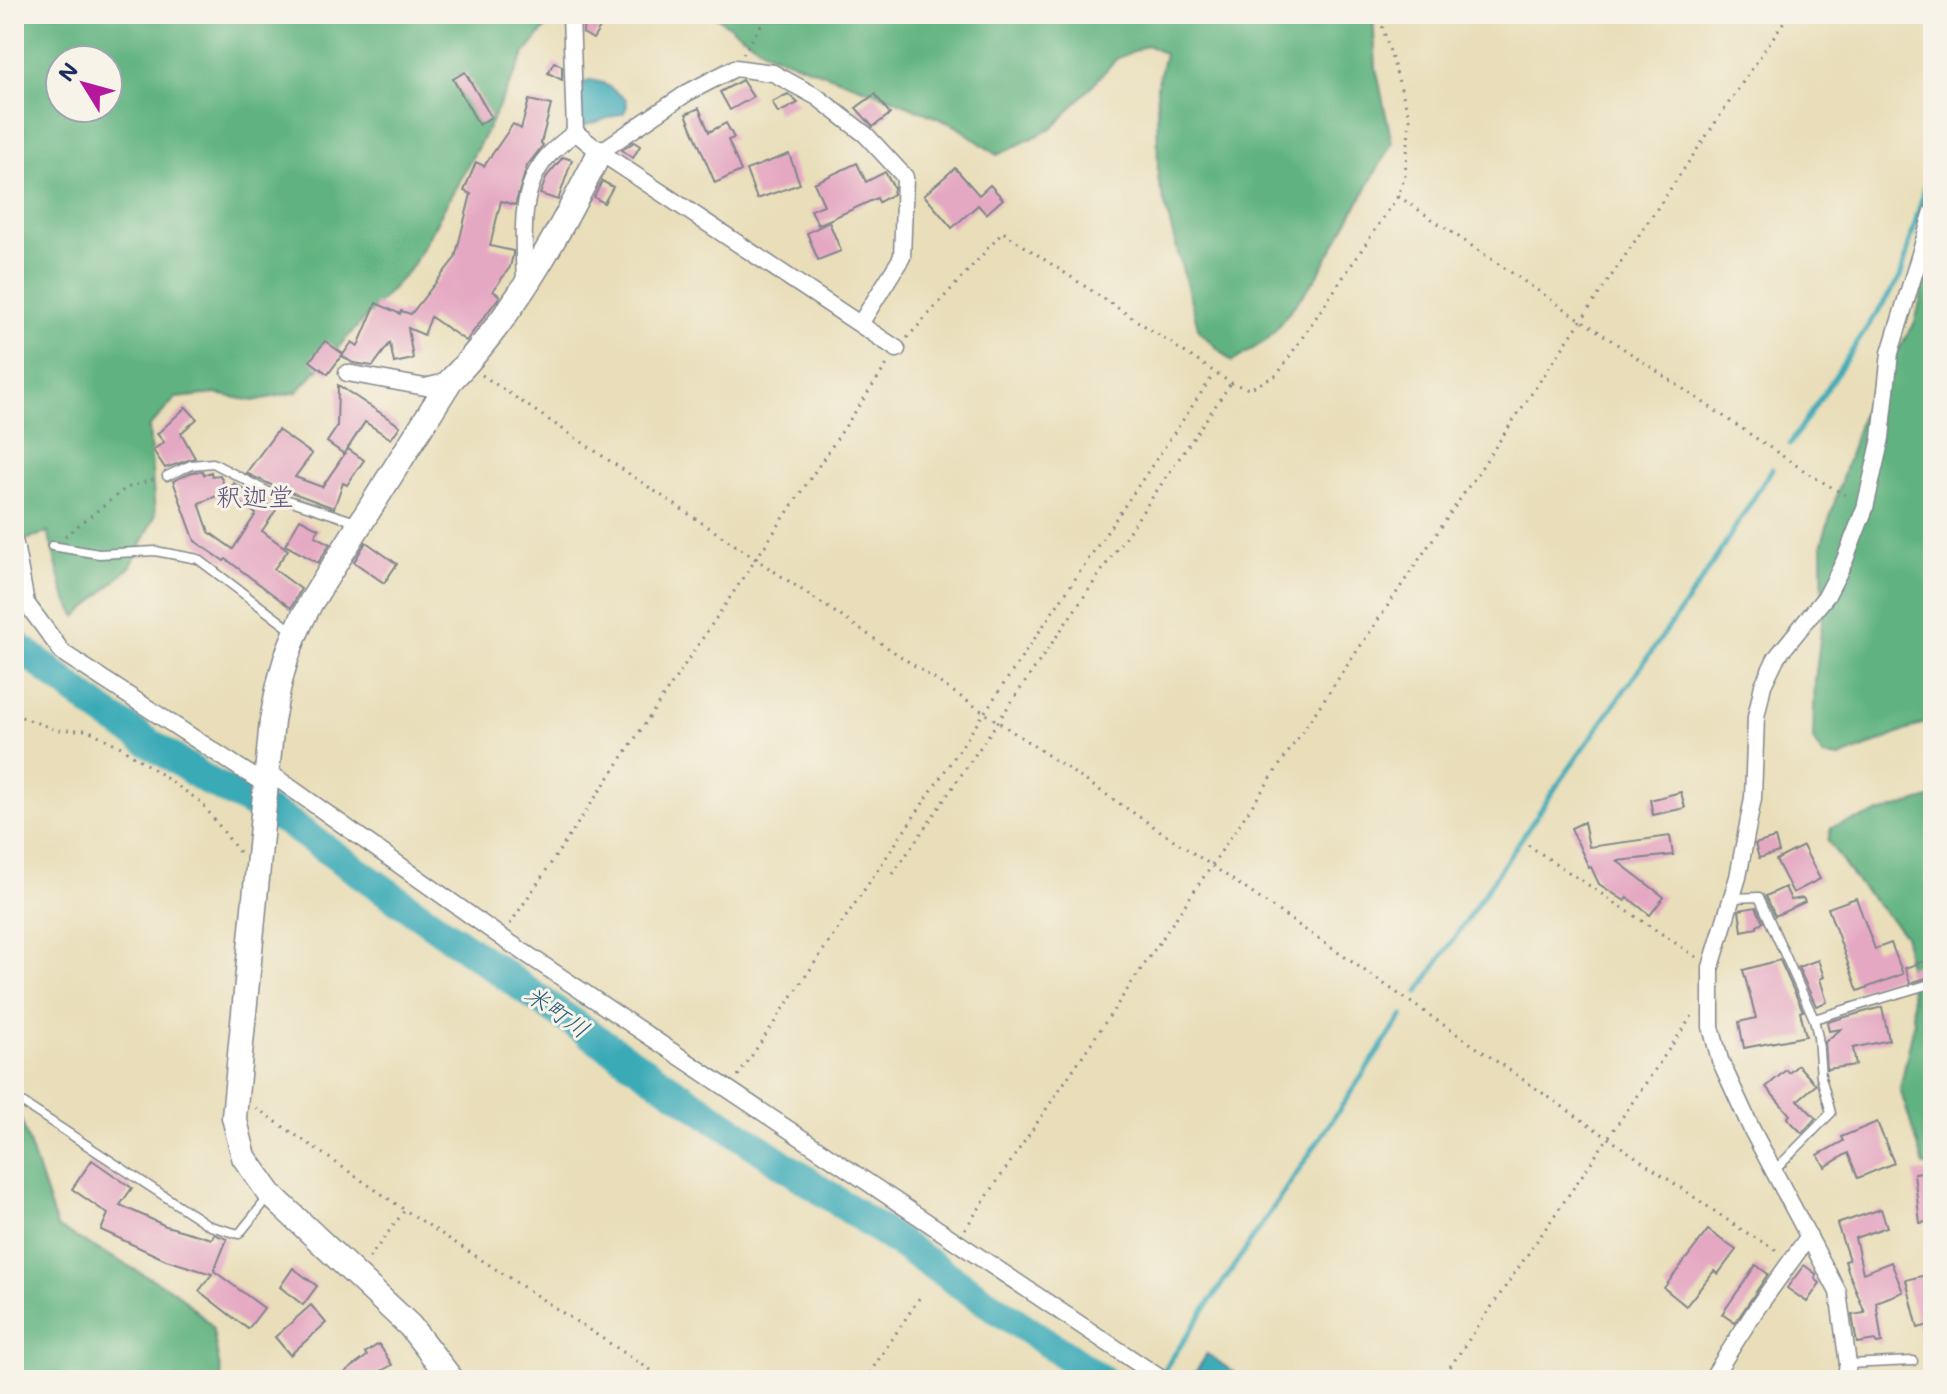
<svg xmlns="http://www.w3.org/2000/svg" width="1947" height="1394" viewBox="0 0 1947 1394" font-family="Mali,'Klee One',sans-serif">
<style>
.forest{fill:#61b380;stroke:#3e716f;stroke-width:2;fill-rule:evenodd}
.water{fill:#3aaab7;stroke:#2a6c8a;stroke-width:2}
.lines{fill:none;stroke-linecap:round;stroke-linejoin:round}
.stream{stroke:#3aaab7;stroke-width:5}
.river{stroke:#3aaab7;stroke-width:30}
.building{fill:#e5a8c2}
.lane-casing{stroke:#82868c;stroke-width:11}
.street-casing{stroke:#82868c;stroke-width:19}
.secondary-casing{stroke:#82868c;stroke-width:27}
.path{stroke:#82868c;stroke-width:3;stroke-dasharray:2 6;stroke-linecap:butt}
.lane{stroke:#fff;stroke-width:8}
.street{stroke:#fff;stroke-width:16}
.secondary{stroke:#fff;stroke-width:24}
.labels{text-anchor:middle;stroke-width:6;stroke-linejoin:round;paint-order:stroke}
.water-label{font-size:24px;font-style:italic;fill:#265a7d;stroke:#f7f3e8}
.quarter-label{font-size:26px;fill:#625981;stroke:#f7f3e8}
</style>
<rect width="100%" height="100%" fill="#f7f3e8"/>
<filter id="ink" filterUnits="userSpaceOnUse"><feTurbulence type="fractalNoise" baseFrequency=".0125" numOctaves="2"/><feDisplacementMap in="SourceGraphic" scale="16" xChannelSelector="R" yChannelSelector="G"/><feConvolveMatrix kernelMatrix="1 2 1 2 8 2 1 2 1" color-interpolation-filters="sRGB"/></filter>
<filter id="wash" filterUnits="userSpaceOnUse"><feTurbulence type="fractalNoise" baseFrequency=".006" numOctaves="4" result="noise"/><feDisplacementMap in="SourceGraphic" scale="32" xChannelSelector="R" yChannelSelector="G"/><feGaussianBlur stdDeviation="1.8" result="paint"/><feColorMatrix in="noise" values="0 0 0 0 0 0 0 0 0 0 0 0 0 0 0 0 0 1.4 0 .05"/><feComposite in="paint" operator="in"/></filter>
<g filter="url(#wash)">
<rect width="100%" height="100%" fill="#e9deb9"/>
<!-- forest -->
<g class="forest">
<path d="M14 14H557L525 53 486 132 412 267 297 392 253 401 216 394 176 398 149 427 155 516 131 566 77 617 65 597 48 532 14 544ZM60 60H108V108H60Z"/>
<path d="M712 14H1373L1376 68 1392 143 1316 278 1267 340 1232 362 1199 331 1158 179 1157 86 1165 54 1147 45 1116 59 1053 128 997 155 956 126 893 99 768 53Z"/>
<path d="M1933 247V725L1924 723 1840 758 1823 756 1813 740 1815 680 1823 616 1822 543 1867 398 1915 323Z"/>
<path d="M1933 797V1167L1924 1165 1900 1089 1914 1023 1905 935 1857 882 1828 841 1831 827Z"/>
<path d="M14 1098 57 1227 176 1292 212 1326 222 1380H14Z"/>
</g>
<!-- water -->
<g class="water">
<path d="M591 80 603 83 626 99 627 106 624 113 584 126 580 124V85Z"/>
<path d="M1207 1354 1245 1380H1191Z"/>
</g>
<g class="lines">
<!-- stream -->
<g class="stream">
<path d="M1790 444 1900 278 1928 176 1933 140"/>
<path d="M1418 992 1552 793 1702 580 1772 469"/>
<path d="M1164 1370 1403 1015"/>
</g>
<!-- river -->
<path class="river" d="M14 643 101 711 208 781 286 821 553 1009 1102 1380"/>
</g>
<g id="blocks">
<!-- building -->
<g class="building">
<path d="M584 14 603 23 593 39 583 33Z"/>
<path d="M554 62 562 66V80L548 73Z"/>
<path d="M465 72 491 117 479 125 453 79Z"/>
<path d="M742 80 753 97 730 110 720 92Z"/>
<path d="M788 94 798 103 778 113 772 102Z"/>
<path d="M875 94 890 114 873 127 856 108Z"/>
<path d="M529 100 551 105 541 143 543 145 527 166 515 205 501 201 490 246 513 251V255L510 267 493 291 500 296 466 341 431 317 424 335 408 328 413 359 394 363 390 343 373 366 353 363 342 356 352 342 358 346 376 303 400 314 401 311 411 314 455 258 471 194 464 191 476 162 484 166 513 124 521 129Z"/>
<path d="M699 108 709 132 726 123 734 138 728 140 741 171 715 183 686 114Z"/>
<path d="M634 142 640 146 633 158 622 150Z"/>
<path d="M789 154 800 184 757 199 746 170Z"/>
<path d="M563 157 572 160 558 200 540 194 547 176Z"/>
<path d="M857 163 866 182 885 172 894 188 893 194 879 202 877 198 818 225 811 210 824 205 814 183Z"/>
<path d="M955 168 979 195 990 185 1003 199 986 214 978 205 952 228 924 195Z"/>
<path d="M602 181 613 187 604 203 594 197Z"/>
<path d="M829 222 841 251 818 260 807 233Z"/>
<path d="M325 341 343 354 328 374 310 361Z"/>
<path d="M338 385 400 426 391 439 365 422 344 454 327 442 337 427Z"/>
<path d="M186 407 197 419 181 433 195 458 165 468 153 450 164 442 157 434Z"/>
<path d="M278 430 312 454 295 477 322 487 348 449 364 460 347 485 343 483 334 508 269 484 246 473Z"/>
<path d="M202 471 204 475 211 472 212 476 220 475 227 492 199 503 209 532 233 549 256 514 227 493 234 483 276 510 262 531 288 550 274 569 301 589 291 608 226 559 224 561 195 541 173 481 193 472Z"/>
<path d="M300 519 319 529 315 536 330 544 318 563 285 545Z"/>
<path d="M366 542 397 564 384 583 354 562Z"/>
<path d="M1681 792 1685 808 1653 815 1650 800Z"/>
<path d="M1584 822 1589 847 1670 836 1673 855 1617 861 1664 897 1650 915 1627 897 1625 901 1599 884 1591 867 1589 868 1571 828Z"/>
<path d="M1775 838 1779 852 1759 858 1755 844Z"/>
<path d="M1803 846 1820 879 1793 893 1776 860Z"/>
<path d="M1785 887 1791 900 1803 898 1805 902 1775 916 1766 896Z"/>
<path d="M1856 898 1875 949 1891 943 1903 974 1858 991 1828 908Z"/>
<path d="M1756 907 1763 922 1757 925V928L1742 931 1739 910Z"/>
<path d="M1933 958V976L1910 983 1905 968Z"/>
<path d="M1780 960 1803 1011 1800 1012 1806 1036 1744 1048 1739 1022 1756 1018 1743 970Z"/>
<path d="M1818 960 1824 977 1820 979 1827 1002 1816 1006 1798 967Z"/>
<path d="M1882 1007 1889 1040 1853 1048 1856 1065 1827 1069 1825 1042 1841 1029 1829 1031 1827 1022Z"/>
<path d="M1798 1065 1816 1085 1798 1100 1816 1118 1802 1133 1787 1118 1790 1115 1766 1087 1786 1070 1789 1073Z"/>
<path d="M1877 1122 1894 1163 1858 1178 1848 1153 1825 1167 1818 1155 1843 1141 1841 1137Z"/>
<path d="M92 1160 132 1188 120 1205 166 1226 212 1239 214 1234 227 1239 214 1271 264 1308 248 1329 199 1291 212 1274 166 1260 101 1230 108 1214 72 1189Z"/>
<path d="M1933 1171V1221L1920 1223 1914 1173Z"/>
<path d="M1881 1209 1887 1227 1855 1238 1863 1273 1891 1262 1903 1292 1876 1302 1882 1343 1877 1344 1875 1340 1857 1343 1852 1315 1865 1313 1848 1271 1845 1261 1849 1260 1837 1224Z"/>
<path d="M1708 1230 1736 1250 1718 1274 1714 1271 1686 1306 1664 1288Z"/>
<path d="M1756 1265 1768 1274 1735 1323 1722 1314Z"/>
<path d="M1804 1265 1816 1274 1815 1279 1820 1283 1807 1302 1787 1288Z"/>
<path d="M293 1268 317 1286 303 1305 280 1287Z"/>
<path d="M1930 1274 1933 1284V1324L1918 1328 1906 1280Z"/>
<path d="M311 1305 326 1323 290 1355 275 1337Z"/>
<path d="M379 1344 392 1365 365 1380H335L367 1356 365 1353Z"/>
</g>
</g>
</g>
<g filter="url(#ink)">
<use href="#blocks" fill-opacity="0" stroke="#82868c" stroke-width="2"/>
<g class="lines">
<!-- lane casing -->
<g class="lane-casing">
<g id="lane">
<path d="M167 476 191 465 213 463 276 496 356 522"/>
<path d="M52 546 99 554 155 551 198 559 294 632"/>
<path d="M1732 898 1759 897 1814 1019 1818 1037 1821 1077 1831 1113 1774 1171"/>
<path d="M1814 1019 1933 983"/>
<path d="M15 1098 210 1226 239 1234 268 1198"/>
<path d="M1848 1364 1913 1361"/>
</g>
</g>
<!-- street casing -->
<g class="street-casing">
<g id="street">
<path d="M571 14 575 132 600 152 897 349"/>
<path d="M600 152 687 93 735 68 773 73 817 97 866 135 905 177 902 257 860 324"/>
<path d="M525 284C524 242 517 191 547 157 555 148 566 140 575 132"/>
<path d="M347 373 425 387 450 381"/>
<path d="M15 544 26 603 63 653 266 785"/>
<path d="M267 771 501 937 1163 1380"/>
<path d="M1711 1380 1757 1308 1809 1236"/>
<path d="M1845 1380 1848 1364 1838 1292 1752 1130 1720 1060 1711 1027V967L1738 877 1753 798 1756 717 1763 685 1776 658 1827 595 1844 562 1865 508 1881 438 1890 353 1933 211"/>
</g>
</g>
<!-- secondary casing -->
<g class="secondary-casing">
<path id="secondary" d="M452 1380 410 1326 270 1194 244 1157 234 1117 272 721C280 674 288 644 311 602L450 381C514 316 560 232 600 152"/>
</g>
<!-- path -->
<g class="path">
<path d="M743 54 768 14"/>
<path d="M1398 196 1809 474 1850 498"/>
<path d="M907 338 1003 232 1231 383 1249 389 1277 375 1398 196 1405 175 1410 119 1382 25 1383 14"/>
<path d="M482 375 1211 865 1742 1230 1778 1251"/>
<path d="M65 536 126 488 155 479"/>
<path d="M14 714 56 730H88L121 747 201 802 239 852"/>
<path d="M1528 845 1698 958"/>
<path d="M893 874 1231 383"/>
<path d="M510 924 888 363"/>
<path d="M738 1076 1214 374"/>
<path d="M256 1108 405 1210 666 1380"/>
<path d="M965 1229 1789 14"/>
<path d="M369 1258 405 1210"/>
<path d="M865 1380 922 1294"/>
<path d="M1441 1380 1694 1013"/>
</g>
<!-- lane -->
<use href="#lane" class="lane"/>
<!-- street -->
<use href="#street" class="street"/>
<!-- secondary -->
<use href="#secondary" class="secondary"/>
</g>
</g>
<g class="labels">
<!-- water labels -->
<g class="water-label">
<text transform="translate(557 1012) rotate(35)" y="8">米町川</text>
</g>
<!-- quarter labels -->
<g class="quarter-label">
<text x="255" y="506">釈迦堂</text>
</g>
</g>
<!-- margin -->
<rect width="1947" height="1394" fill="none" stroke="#f7f3e8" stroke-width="48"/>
<!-- north arrow -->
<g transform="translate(84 84) rotate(307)"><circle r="38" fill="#f7f3e8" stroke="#9fa5b1" stroke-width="2"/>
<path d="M0-6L14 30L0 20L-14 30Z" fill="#b5179e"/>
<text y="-12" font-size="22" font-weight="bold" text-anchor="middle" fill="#1b2f5e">N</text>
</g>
</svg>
